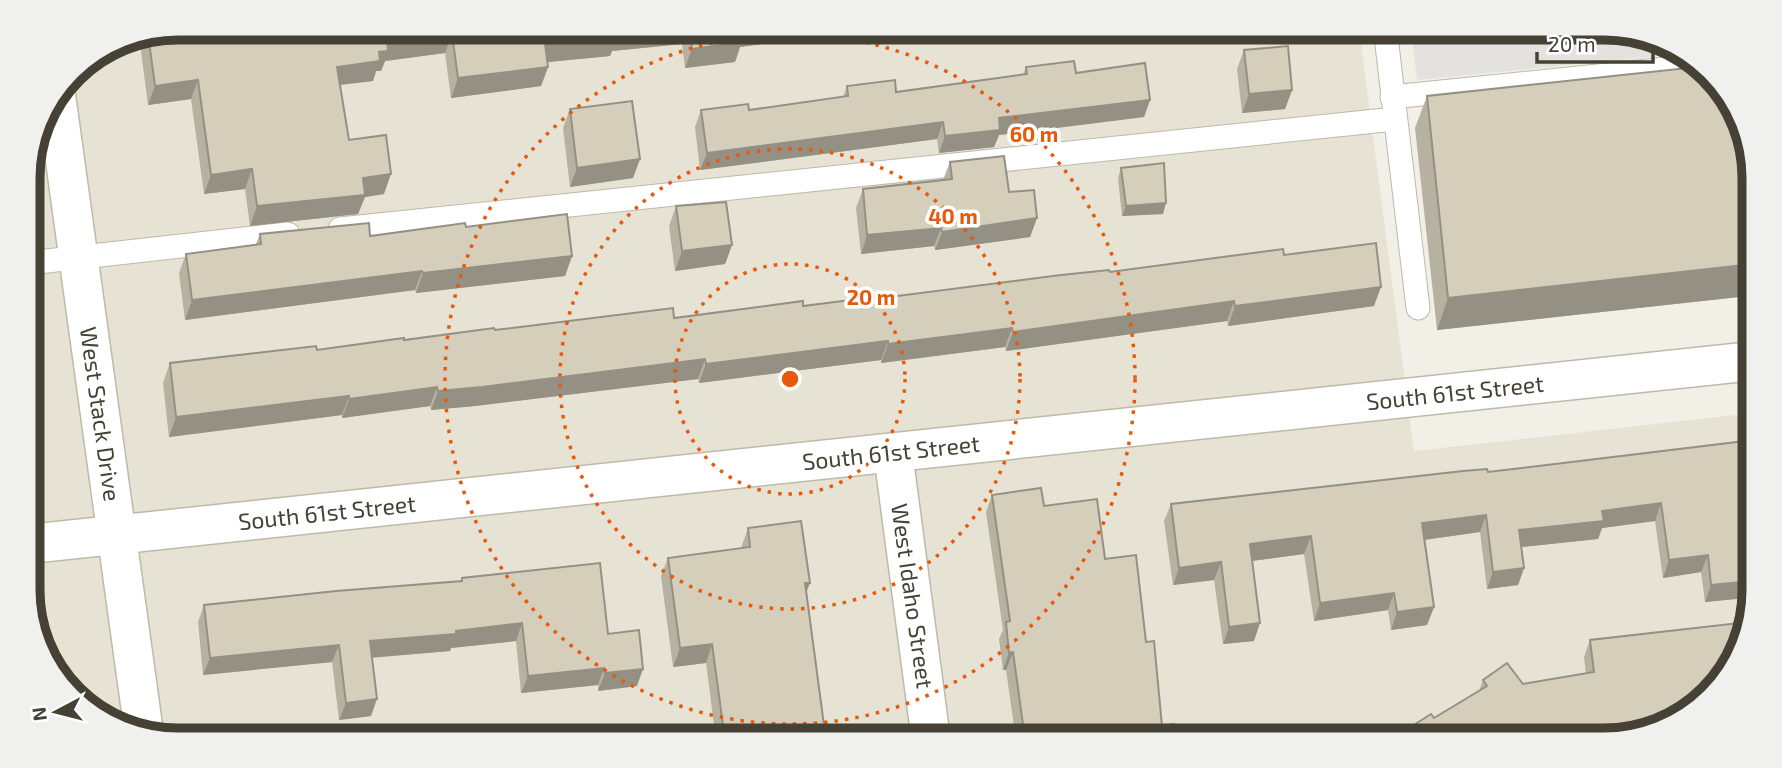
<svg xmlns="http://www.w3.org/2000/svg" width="1782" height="768" viewBox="0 0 1782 768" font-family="'Exo 2',sans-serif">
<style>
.residential{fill:#e6e3d4}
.parking{fill:#e3e2de}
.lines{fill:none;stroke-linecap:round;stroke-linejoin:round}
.service-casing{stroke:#beb9a9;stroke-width:25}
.minor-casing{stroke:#beb9a9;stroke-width:41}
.service{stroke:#fff;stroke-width:23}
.minor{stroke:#fff;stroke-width:38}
.wall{fill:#b6b1a1}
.shaded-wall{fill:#949083}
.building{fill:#d4cebb;stroke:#949083;stroke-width:2}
.ring{fill:none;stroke:#e8590c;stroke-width:3.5;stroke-dasharray:3.5 7}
.labels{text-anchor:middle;stroke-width:7;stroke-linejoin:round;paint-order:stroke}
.street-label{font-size:23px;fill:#454135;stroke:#fff}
.rim{fill:none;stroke:#454135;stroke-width:9}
.centre{fill:#e8590c;stroke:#fff;stroke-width:3.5}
.ring-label{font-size:21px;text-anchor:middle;font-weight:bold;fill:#e8590c;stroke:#fff;stroke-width:7;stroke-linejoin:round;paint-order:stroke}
</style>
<rect width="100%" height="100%" fill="#f2f0e6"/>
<!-- residential -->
<path class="residential" d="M178 28H1359L1414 451 1753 413 1754 591 1743 647 1688 715 1614 740H178L121 729 59 682 29 610 28 168 44 111 79 65 121 39Z"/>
<!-- parking -->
<path class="parking" d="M1411 28H1604L1661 39 1680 54 1417 80Z"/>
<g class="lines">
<!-- service casing -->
<g class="service-casing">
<g id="service">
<path d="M1385 28 1418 308"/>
<path d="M1392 97 1696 66"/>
<path d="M340 229 1395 119"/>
<path d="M29 263 288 234"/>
</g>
</g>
<!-- minor casing -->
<g class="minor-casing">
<g id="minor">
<path d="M56 95 144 733"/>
<path d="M893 453 931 740"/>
<path d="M29 544 1753 361"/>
</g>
</g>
<!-- service -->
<use href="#service" class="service"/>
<!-- minor -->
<use href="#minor" class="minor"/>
</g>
<!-- wall -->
<g class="wall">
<path d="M178 28H848L810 33 808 38 740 47 735 62 685 68 682 44 612 51 610 56 547 62 548 67 541 86 451 98 445 53 385 61 381 71H376L373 81 340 85 349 140 384 194 365 197 358 214 250 226 245 189 204 194 191 99 148 105 139 36Z"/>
<path d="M1244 50 1292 90 1285 109 1242 113 1237 69Z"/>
<path d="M1026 67 1076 73 1150 100 1144 117 999 135 994 147 939 153 937 139 700 170 695 127 701 110H749L843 97 847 86 896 92 1023 74Z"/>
<path d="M1427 96 1753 195V283L1748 296 1437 330 1415 128Z"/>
<path d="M570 109 640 159 633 178 570 187 563 128Z"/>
<path d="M950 162 1009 192 1037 218 1030 237 935 250 934 246 861 254 856 208 863 189 943 180Z"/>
<path d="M1121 168 1163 214 1122 216 1118 178Z"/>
<path d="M676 206 732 245 725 264 675 271 669 226Z"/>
<path d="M466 227 572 256 565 276 416 293 415 290 185 320 179 273 186 254 256 244 260 234 370 236Z"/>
<path d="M1284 255 1374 306 1228 326 1227 321 1006 351 1005 347 881 363V360L699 383 698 379 475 406 431 410 430 406 342 418V415L169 437 163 383 170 363 317 350 495 330 674 318 851 302 1110 272Z"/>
<path d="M1488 472 1744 504 1752 581 1746 598 1705 602 1701 572 1663 578 1655 521 1602 528 1598 539 1521 547 1524 568 1518 585 1487 589 1480 532 1424 540 1434 607 1427 625 1391 630 1388 610 1314 621 1304 554 1252 561 1254 641 1223 644 1214 580 1173 585 1164 521 1171 504Z"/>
<path d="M992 495 1044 506 1105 559 1146 642 1162 726 1176 740H1016L1006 670H1003L999 639 1003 630 986 512Z"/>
<path d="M748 528 807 593 826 740H716L706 663 673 667 661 576 668 558 741 548Z"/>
<path d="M462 578 608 634 637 686 598 691V685L521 693 516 641 451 648 450 651 372 658 371 716 339 720 332 662 203 675 198 622 204 605 460 581Z"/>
<path d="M1739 623 1742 648 1688 715 1614 740H1392L1431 714 1434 718 1479 691 1483 680 1507 663 1523 684 1586 674 1584 657 1590 640Z"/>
</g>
<!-- shaded-wall -->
<g class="shaded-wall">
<path d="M653 28H688L682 44 612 51 610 56 538 63 545 44 617 32Z"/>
<path d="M747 28H848L810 33 808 38 740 47 735 62 685 68 692 49 741 29Z"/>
<path d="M452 34 445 53 385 61 381 71H376L373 81 330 86 337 67 379 52 387 42Z"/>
<path d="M548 67 541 86 451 98 458 78Z"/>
<path d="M198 80 191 99 148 105 155 86Z"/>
<path d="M1292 90 1285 109 1242 113 1249 94Z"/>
<path d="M1150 100 1144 117 999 135 994 147 939 153 945 136 999 118Z"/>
<path d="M943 122 937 139 700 170 707 153Z"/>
<path d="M640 159 633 178 570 187 577 168Z"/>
<path d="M252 169 245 189 204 194 211 175Z"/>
<path d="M391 174 384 194 365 197 358 214 250 226 257 206 363 178Z"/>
<path d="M1166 203 1163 214 1122 216 1126 206Z"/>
<path d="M1037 218 1030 237 935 250 942 232Z"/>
<path d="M941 228 934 246 861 254 867 235Z"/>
<path d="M732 245 725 264 675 271 682 251Z"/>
<path d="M572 256 565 276 416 293 423 273Z"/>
<path d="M1753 264V283L1748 296 1437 330 1448 298Z"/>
<path d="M422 271 415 290 185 320 192 300Z"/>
<path d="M1381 287 1374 306 1228 326 1235 306Z"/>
<path d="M1234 301 1227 321 1006 351 1013 332Z"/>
<path d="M1012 328 1005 347 881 363 888 344Z"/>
<path d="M888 341 881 360 699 383 706 364Z"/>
<path d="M705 359 698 379 475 406 431 410 438 391Z"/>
<path d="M437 387 430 406 342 418 349 399Z"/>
<path d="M349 396 342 415 169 437 176 417Z"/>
<path d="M1754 486V503L1736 505 1742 488Z"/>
<path d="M1661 503 1655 521 1602 528 1598 539 1512 548 1519 530 1602 511Z"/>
<path d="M1486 515 1480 532 1416 541 1422 523Z"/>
<path d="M1311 536 1304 554 1244 562 1250 544Z"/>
<path d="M1708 555 1701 572 1663 578 1669 560Z"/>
<path d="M1221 562 1214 580 1173 585 1179 568Z"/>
<path d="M1524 568 1518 585 1487 589 1493 572Z"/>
<path d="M1752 581 1746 598 1705 602 1711 585Z"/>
<path d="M805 583H810L803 601Z"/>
<path d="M1394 593 1388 610 1314 621 1320 603Z"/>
<path d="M1434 607 1427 625 1391 630 1397 612Z"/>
<path d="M522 623 516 641 451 648 450 651 364 658 370 641Z"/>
<path d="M1260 623 1254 641 1223 644 1229 627Z"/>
<path d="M712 644 706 663 673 667 680 648Z"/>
<path d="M339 645 332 662 203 675 210 658Z"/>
<path d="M1013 652 1006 670H1003L1009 653Z"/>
<path d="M604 668 598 685 521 693 528 676Z"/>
<path d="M643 669 637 686 598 691 605 673Z"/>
<path d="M377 699 371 716 339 720 346 703Z"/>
</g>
<!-- building -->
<g class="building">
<path d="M178 28H653L617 32 618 37 545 44 548 67 458 78 452 34 387 42 388 51 379 52 380 61 337 67 349 140 386 135 391 174 363 178 365 195 257 206 252 169 211 175 198 80 155 86 148 34Z"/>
<path d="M690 28H747L741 29 742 42 692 49Z"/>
<path d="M1288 46 1292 90 1249 94 1244 50Z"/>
<path d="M1074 61 1076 73 1145 63 1150 100 999 118 1000 130 945 136 943 122 707 153 701 110 748 104 749 110 848 96 847 86 895 80 896 92 1027 74 1026 67Z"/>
<path d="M1697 67 1723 86 1747 145 1753 195V264L1448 298 1427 96Z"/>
<path d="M632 101 640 159 577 168 570 109Z"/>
<path d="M1004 156 1009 192 1034 190 1037 218 942 232 941 228 867 235 863 189 952 179 950 162Z"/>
<path d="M1164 163 1166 203 1126 206 1121 168Z"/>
<path d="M726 202 732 245 682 251 676 206Z"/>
<path d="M567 214 572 256 423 273 422 271 192 300 186 254 261 244 260 234 369 223 370 236 465 223 466 227Z"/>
<path d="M1376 243 1381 287 1235 306 1234 301 1013 332 1012 328 888 344V341L706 364 705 359 482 387 438 391 437 387 349 399V396L176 417 170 363 316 346 317 350 404 338V340L494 328 495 330 673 308 674 318 803 301V306L850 300 851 302 1061 275 1109 270 1110 272 1283 249 1284 255Z"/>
<path d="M1754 440V486L1742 488 1752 581 1711 585 1708 555 1669 560 1661 503 1602 511 1604 521 1519 530 1524 568 1493 572 1486 515 1422 523 1434 607 1397 612 1394 593 1320 603 1311 536 1250 544 1260 623 1229 627 1221 562 1179 568 1171 504 1463 471 1487 469 1488 472Z"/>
<path d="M1041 488 1044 506 1097 499 1105 559 1136 555 1146 642 1154 641 1162 726 1174 724 1176 740 1025 739 1013 652 1009 653 1006 622 1010 621 992 495Z"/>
<path d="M801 521 810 583H805L826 740H725L712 644 680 648 668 558 750 547 748 528Z"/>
<path d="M600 563 608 634 639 630 643 669 605 673 604 668 528 676 522 623 456 631V634L370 641 377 699 346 703 339 645 210 658 204 605 336 591 462 581V578Z"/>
<path d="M39 598 44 646 29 610V599Z"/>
<path d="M1739 623 1742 648 1688 715 1614 740 1392 739 1431 714 1434 718 1487 686 1483 680 1507 663 1523 684 1594 672 1590 640Z"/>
</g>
<!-- distance rings -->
<g class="ring">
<circle cx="790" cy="379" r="115"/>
<circle cx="790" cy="379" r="230"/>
<circle cx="790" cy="379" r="345"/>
</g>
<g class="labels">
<!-- street labels -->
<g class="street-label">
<text transform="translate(1455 393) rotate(-6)" y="8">South 61st Street</text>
<text transform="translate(100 414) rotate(82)" y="8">West Stack Drive</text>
<text transform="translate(891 453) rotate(-6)" y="8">South 61st Street</text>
<text transform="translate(327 513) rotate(-6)" y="8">South 61st Street</text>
<text transform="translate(912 596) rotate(82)" y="8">West Idaho Street</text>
</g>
</g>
<!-- crop -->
<path d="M0 0H1782V768H0ZM178 40H1604A138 138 0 0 1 1742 178V590A138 138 0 0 1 1604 728H178A138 138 0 0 1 40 590V178A138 138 0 0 1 178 40Z" fill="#f0f0ef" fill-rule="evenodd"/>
<path class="rim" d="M178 40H1604A138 138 0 0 1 1742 178V590A138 138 0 0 1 1604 728H178A138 138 0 0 1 40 590V178A138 138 0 0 1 178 40Z"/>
<circle cx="790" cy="379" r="10" class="centre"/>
<g class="ring-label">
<text x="1034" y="142">60 m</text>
<text x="953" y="224">40 m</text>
<text x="871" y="305">20 m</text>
</g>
<!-- north arrow -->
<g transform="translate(56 712) rotate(263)" stroke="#ffffff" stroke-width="5" paint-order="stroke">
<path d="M0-5L12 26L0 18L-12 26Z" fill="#454135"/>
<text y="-10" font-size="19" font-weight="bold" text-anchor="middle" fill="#454135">N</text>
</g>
<!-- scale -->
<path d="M1537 52v10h116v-10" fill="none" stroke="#454135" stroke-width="3.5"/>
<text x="1548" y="52" font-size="21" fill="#454135" stroke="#ffffff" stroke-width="5" paint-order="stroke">20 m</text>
</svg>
